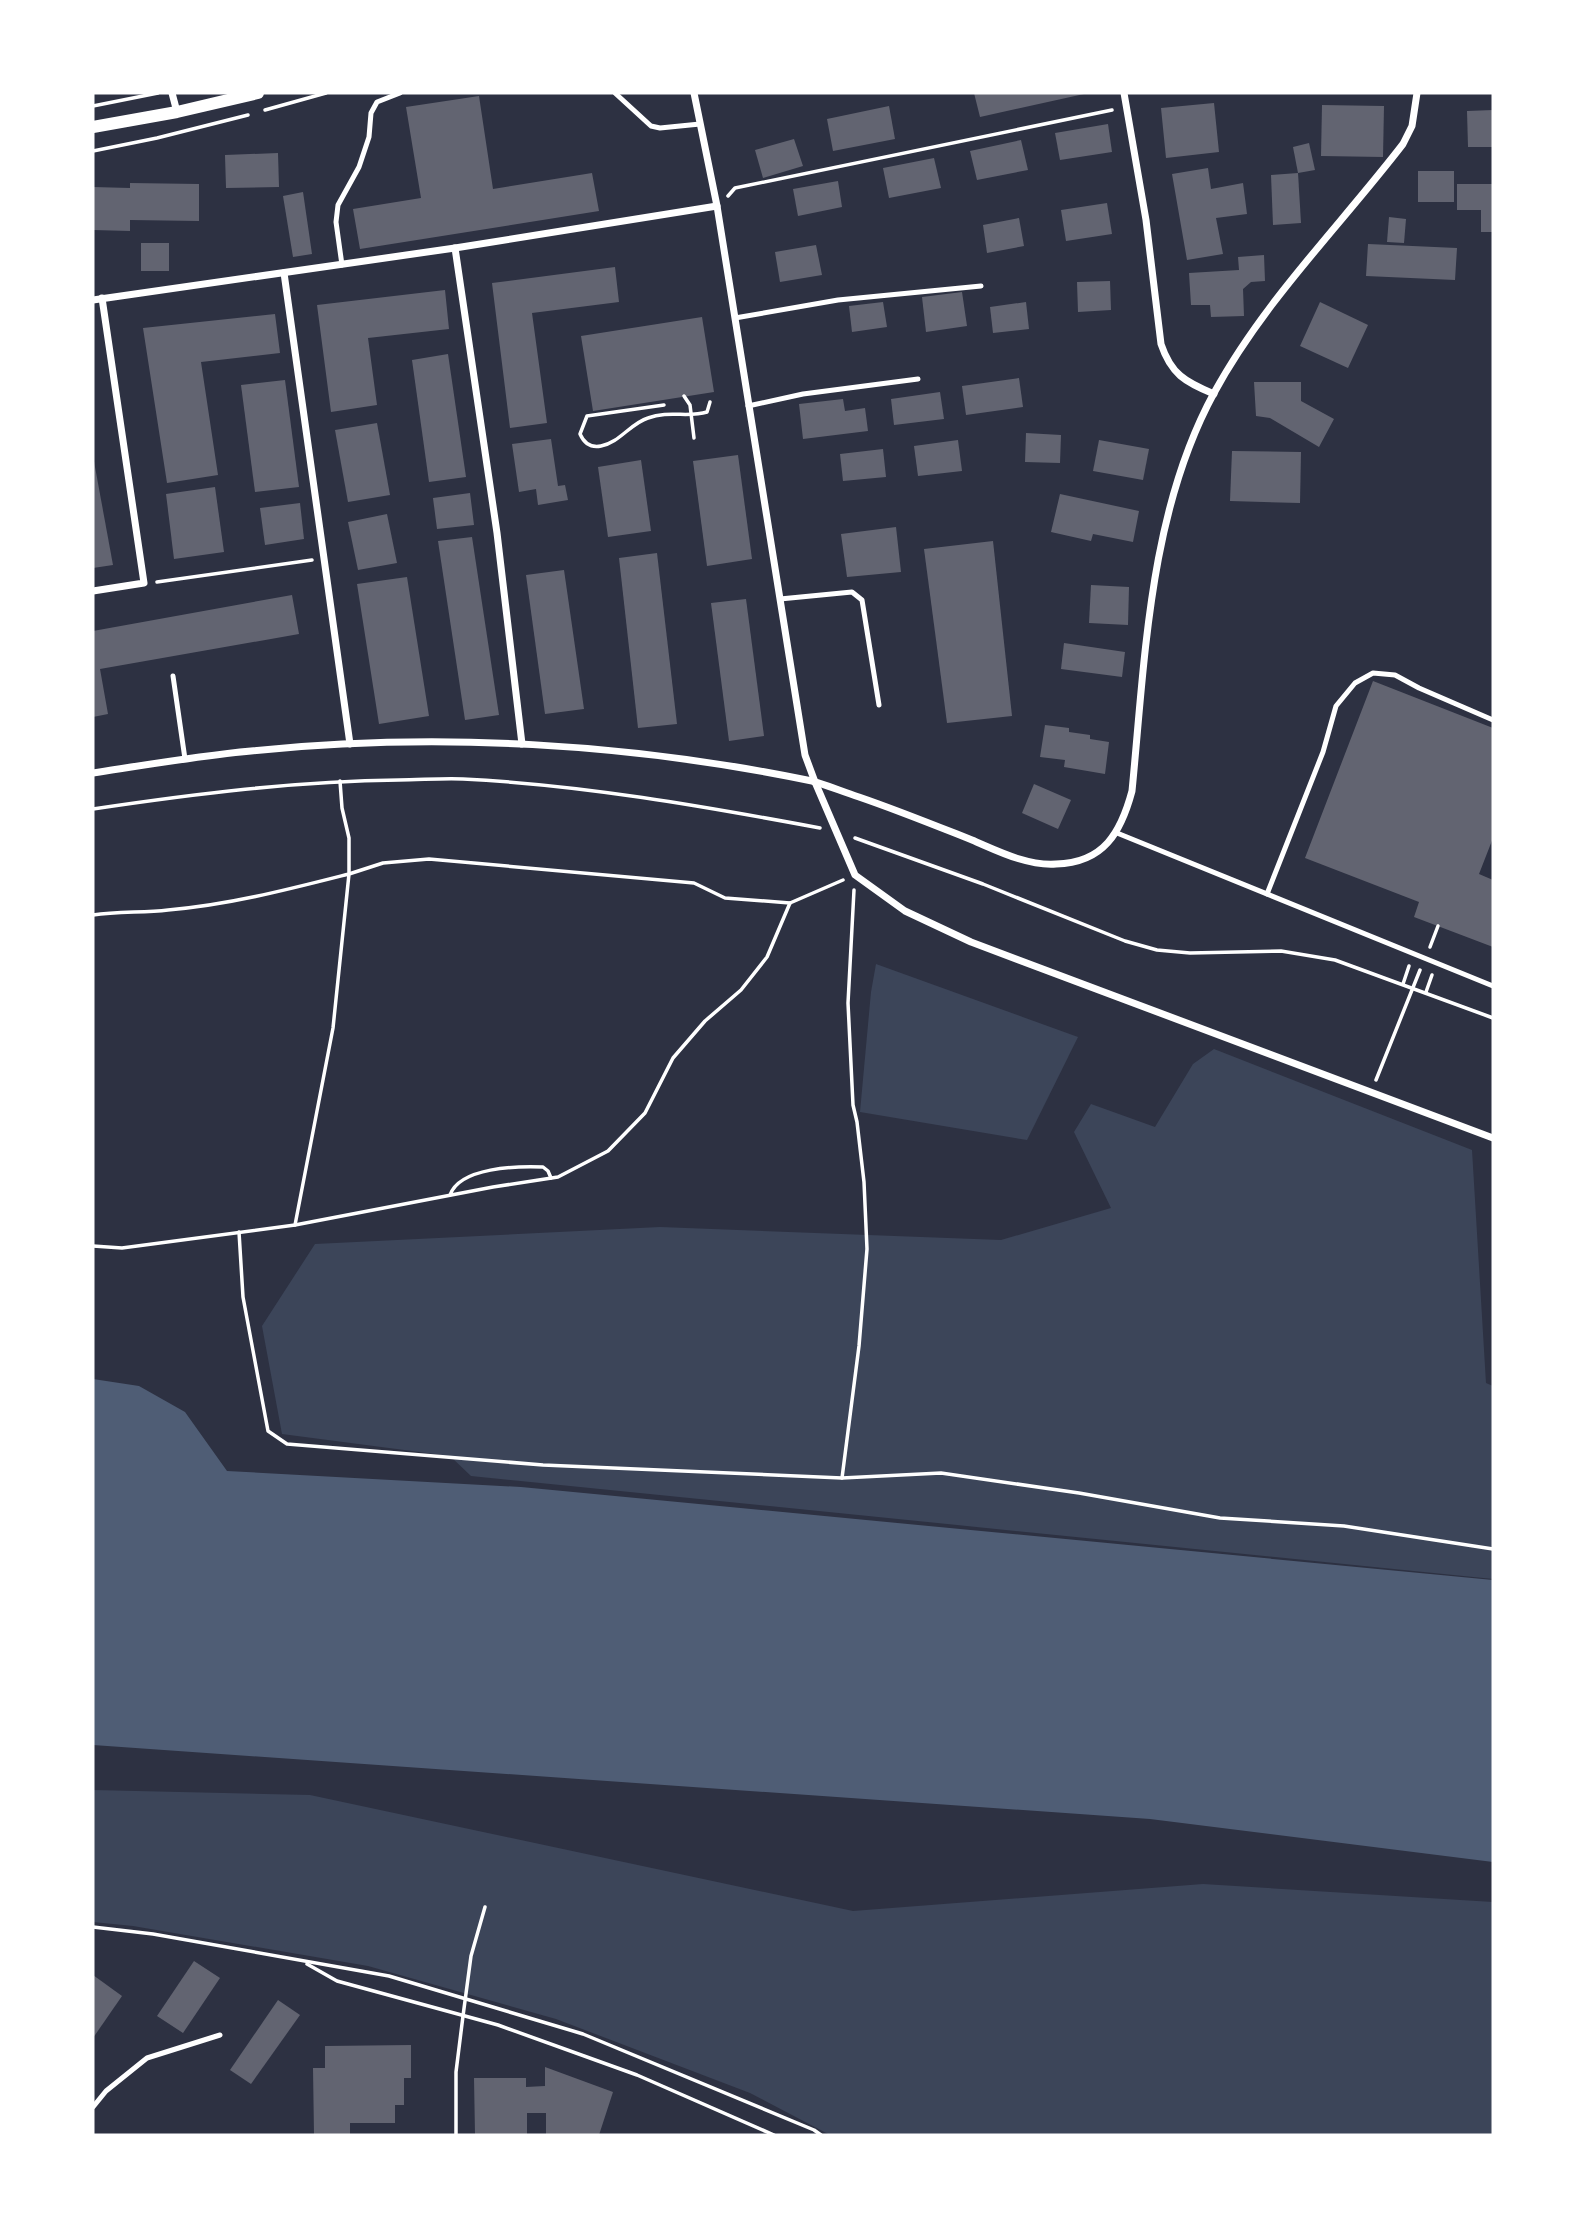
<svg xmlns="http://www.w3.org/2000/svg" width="1586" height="2228" viewBox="0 0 1586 2228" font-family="'Archivo Narrow',sans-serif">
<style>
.green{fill:#3c4559}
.water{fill:#4f5d75}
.building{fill:#626471}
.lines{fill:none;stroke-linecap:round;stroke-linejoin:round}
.path{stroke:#fff;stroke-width:3.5}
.service{stroke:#fff;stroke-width:5}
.minor{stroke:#fff;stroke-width:7}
.tertiary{stroke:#fff;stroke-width:12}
</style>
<rect width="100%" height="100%" fill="#2d3142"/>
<!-- green -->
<g class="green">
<path d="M876 964 1078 1037 1027 1140 860 1112 871 992Z"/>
<path d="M1214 1049 1472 1150 1486 1383 1493 1386V1579L471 1476 450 1456 282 1434 262 1326 315 1244 660 1227 1001 1240 1111 1208 1074 1132 1091 1104 1155 1127 1193 1064Z"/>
<path d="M93 1790 310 1795 853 1911 1203 1884 1493 1902V2135H830L750 2093 556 2019 368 1966 133 1926 93 1922Z"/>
</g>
<!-- water -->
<path class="water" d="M93 1379 139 1386 185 1412 227 1471 521 1487 1493 1580V1862L1150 1819 93 1745Z"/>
<!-- building -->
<g class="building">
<path d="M974 93H1084V94L980 117Z"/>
<path d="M479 96 493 189 592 173 599 211 360 249 353 209 421 198 406 107Z"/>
<path d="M1214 103 1219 152 1166 158 1161 108Z"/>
<path d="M1322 105 1384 106 1383 157 1321 156Z"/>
<path d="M889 106 895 139 833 151 827 119Z"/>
<path d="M1493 110V147H1468L1467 111Z"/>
<path d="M1108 124 1112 152 1060 160 1055 133Z"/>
<path d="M794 139 803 166 763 178 755 150Z"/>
<path d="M1021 140 1028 170 977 180 970 151Z"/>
<path d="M1309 143 1315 170 1298 173 1293 147Z"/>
<path d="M278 153 279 187 226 188 225 155Z"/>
<path d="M934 158 941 188 889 198 883 168Z"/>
<path d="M1208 168 1211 189 1243 183 1247 214 1216 218 1223 254 1187 260 1172 174Z"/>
<rect x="1418" y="171" width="36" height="31"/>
<path d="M1298 173 1301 223 1273 225 1271 175Z"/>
<path d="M838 181 842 207 798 216 793 189Z"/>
<path d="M130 183 199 184V221L130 220V231L93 230V187L130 188Z"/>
<path d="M1457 184H1493V232H1481V210H1457Z"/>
<path d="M303 192 312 254 293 257 283 196Z"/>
<path d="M1107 203 1112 234 1066 241 1061 210Z"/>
<path d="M1389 217 1406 219 1404 243 1387 242Z"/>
<path d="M1019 218 1024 246 987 253 983 225Z"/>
<rect x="141" y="243" width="28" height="28"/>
<path d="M1368 244 1457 248 1455 280 1366 276Z"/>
<path d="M816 245 822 275 780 282 775 252Z"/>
<path d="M1264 255 1265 281 1251 282 1243 289 1244 316 1211 317 1210 305H1191L1189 273 1239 270 1238 257Z"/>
<path d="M615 267 619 302 532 313 547 423 510 428 492 283Z"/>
<path d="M1110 281 1111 310 1078 312 1077 282Z"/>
<path d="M445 290 449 329 368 338 377 405 331 412 317 305Z"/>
<path d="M962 292 967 326 926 332 922 297Z"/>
<path d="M883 302 887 327 852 332 849 306Z"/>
<path d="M1026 302 1029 329 993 333 990 307Z"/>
<path d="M1320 302 1368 325 1348 368 1300 346Z"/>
<path d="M275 314 280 353 201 362 218 475 167 483 143 328Z"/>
<path d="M702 317 714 392 593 411 581 336Z"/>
<path d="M448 354 466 477 429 482 412 360Z"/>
<path d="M1019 378 1023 407 966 415 962 386Z"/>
<path d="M285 380 299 487 255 492 241 385Z"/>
<path d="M1254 382H1301V401L1334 419 1319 447 1270 418 1256 416Z"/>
<path d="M940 392 944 419 894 425 891 399Z"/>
<path d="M843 399 845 411 865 408 868 431 803 439 799 404Z"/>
<path d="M377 423 390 495 348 502 335 430Z"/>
<path d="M1026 433 1061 435 1060 463 1025 462Z"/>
<path d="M551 439 558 486 565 485 568 500 538 505 536 489 519 492 512 444Z"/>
<path d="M958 440 962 471 918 476 914 446Z"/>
<path d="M1099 440 1149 449 1143 480 1093 471Z"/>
<path d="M883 449 886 477 843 481 840 454Z"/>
<path d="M1232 451 1301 452 1300 503 1230 501Z"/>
<path d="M738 455 752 559 707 566 693 461Z"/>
<path d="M93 456 113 565 93 568Z"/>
<path d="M641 460 651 531 608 537 598 467Z"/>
<path d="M215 487 224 552 174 559 166 494Z"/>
<path d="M470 493 474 525 437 529 433 498Z"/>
<path d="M1060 494 1139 511 1133 542 1093 534 1091 541 1051 532Z"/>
<path d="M300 503 304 539 265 545 260 508Z"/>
<path d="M387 514 397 563 358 570 348 522Z"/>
<path d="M896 527 901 572 847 577 841 534Z"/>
<path d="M472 537 499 715 465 720 438 541Z"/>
<path d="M993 541 1012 716 947 723 924 549Z"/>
<path d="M657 553 677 724 638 728 619 558Z"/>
<path d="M564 570 584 709 545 714 526 575Z"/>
<path d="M407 577 429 716 379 724 357 584Z"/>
<path d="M1091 585 1129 587 1128 625 1089 623Z"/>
<path d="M292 595 299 634 100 669 108 714 93 717V631Z"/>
<path d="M746 599 764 736 729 741 711 603Z"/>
<path d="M1064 643 1125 652 1122 677 1061 669Z"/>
<path d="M1373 681 1493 728V838L1479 874 1493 880V947L1414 917 1419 902 1305 858Z"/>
<path d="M1045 725 1069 728V732L1090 735V739L1109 742 1105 774 1064 767 1065 760 1040 757Z"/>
<path d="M1034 784 1071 800 1058 829 1022 813Z"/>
<path d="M194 1961 220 1978 183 2033 157 2016Z"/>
<path d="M93 1975 122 1996 93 2038Z"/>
<path d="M278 2000 300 2015 251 2084 230 2070Z"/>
<path d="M411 2045V2078H404V2105H395V2123H350V2135H314L313 2068H325V2046Z"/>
<path d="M545 2067 613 2092 599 2135H546V2113H527V2135H475L474 2078H526V2087L545 2086Z"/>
</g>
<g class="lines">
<!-- path -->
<g class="path">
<path d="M93 106 158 93"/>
<path d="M265 110 326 93"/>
<path d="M93 151 157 138 248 115"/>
<path d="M728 196 735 188 1112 110"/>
<path d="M684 396 690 405 694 438"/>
<path d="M664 405 587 416 580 434C584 443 591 448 601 446 619 443 631 423 648 418 669 410 688 418 707 412L710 402"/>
<path d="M157 582 312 560"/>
<path d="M93 809C194 794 296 781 399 780 420 780 442 778 463 779 583 785 702 806 820 828"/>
<path d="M855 838 983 884 1125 941 1157 950 1190 953 1281 951 1335 960 1493 1018"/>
<path d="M854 890 848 1003 853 1105 857 1122 864 1182 867 1249 859 1346 842 1478 941 1473 1079 1493 1220 1518 1344 1526 1493 1549"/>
<path d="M93 915C118 911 143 913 168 910 229 905 290 889 349 874V838L342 808 340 781"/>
<path d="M1430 947 1438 926"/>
<path d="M1403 984 1409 966"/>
<path d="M1426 992 1432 975"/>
<path d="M1376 1080 1420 970"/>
<path d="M450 1195C460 1167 517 1166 543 1167L548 1171 551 1178"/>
<path d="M295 1225 333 1028 349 874 383 863 429 859 694 883 725 898 790 903"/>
<path d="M239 1232 243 1297 268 1431 287 1444 543 1465 842 1478"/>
<path d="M93 1246 122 1248 295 1225 493 1187 558 1177 608 1151 645 1113 673 1058 705 1021 741 990 767 957 790 903 843 880"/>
<path d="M93 1927 153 1934 389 1976 583 2034 814 2130 821 2135"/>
<path d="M307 1964 337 1981 498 2025 637 2075 774 2135"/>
<path d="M456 2135V2072L463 2016 471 1956 485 1907"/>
</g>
<!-- service -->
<g class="service">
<path d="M615 93 651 126 660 128 700 124"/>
<path d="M342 265 336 222 338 205 359 167 369 137 371 113 377 102 400 93"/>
<path d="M735 318 838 300 981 286"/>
<path d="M748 406 803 394 918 379"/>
<path d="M780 599 852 592 862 600 879 705"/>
<path d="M173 676 185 759"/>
<path d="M1117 833 1493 986"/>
<path d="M1267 894 1323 752 1336 706 1355 683 1373 673 1395 675 1419 688 1493 720"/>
<path d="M93 2107 106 2091 147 2058 220 2035"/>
</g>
<!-- minor -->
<g class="minor">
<path d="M172 93 177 112"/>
<path d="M694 93 717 206 805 755 815 782 855 875 905 911 971 942 1493 1138"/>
<path d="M1124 93 1146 220 1161 344C1171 374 1185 382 1214 394"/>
<path d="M455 248 497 533 522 744"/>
<path d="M284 273 350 744"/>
<path d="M93 300 455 248 717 206"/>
<path d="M93 591 144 583 102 298"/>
<path d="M93 773C145 765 198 756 251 751 437 732 629 743 812 781 827 785 843 792 859 797 897 810 934 825 972 840 998 851 1027 866 1056 864 1104 863 1121 832 1132 791 1145 659 1149 512 1214 393 1264 301 1340 226 1403 144L1412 126 1417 93"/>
</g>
<!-- tertiary -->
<path class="tertiary" d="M93 127 177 112 258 93"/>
</g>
<!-- border -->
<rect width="1586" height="2228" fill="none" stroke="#ffffff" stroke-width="189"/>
</svg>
